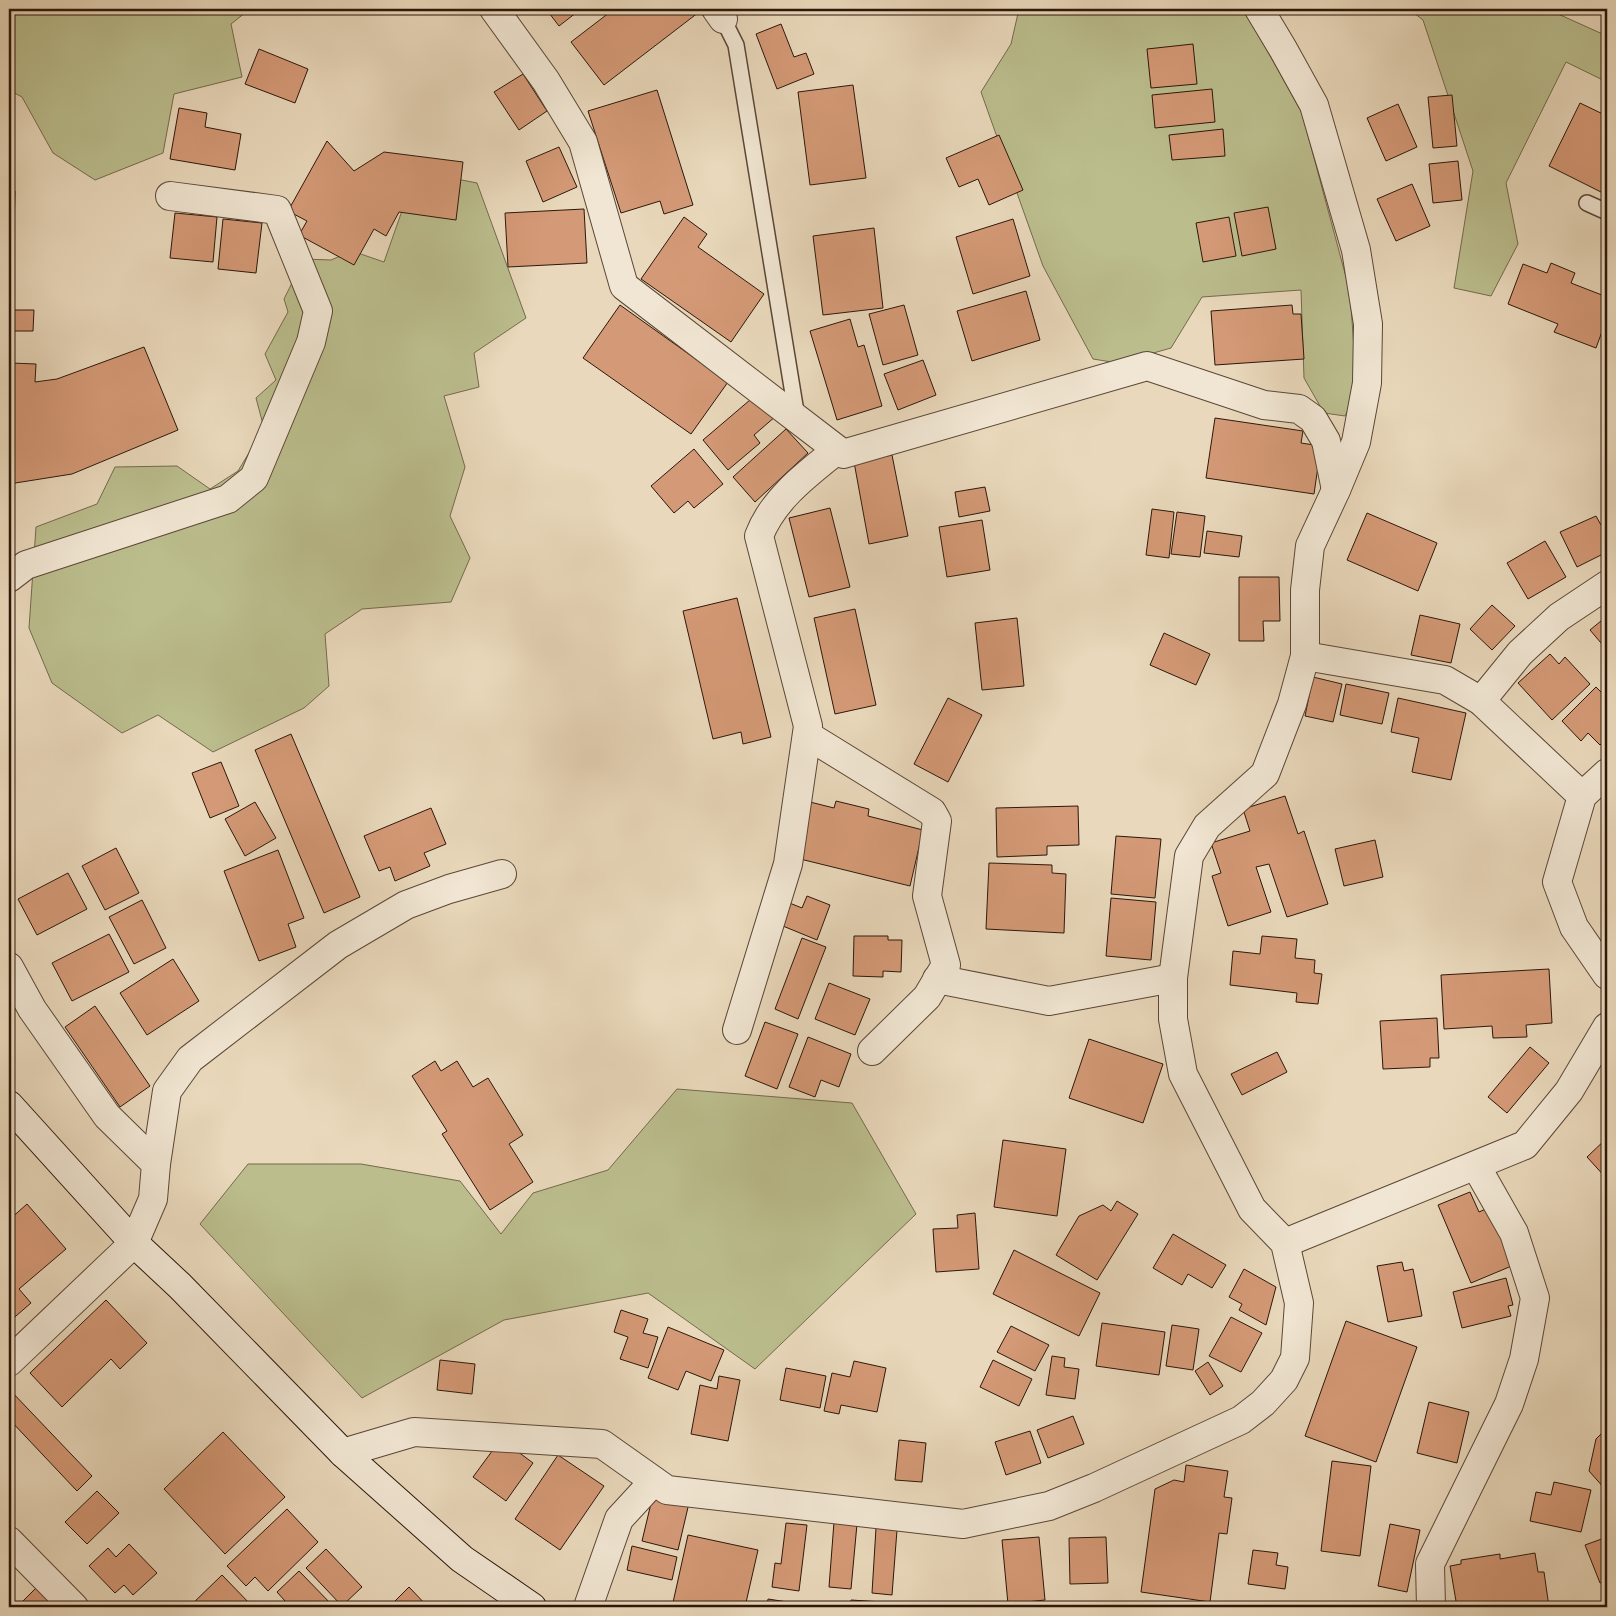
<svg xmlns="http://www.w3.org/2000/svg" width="1616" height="1616" viewBox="0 0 1616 1616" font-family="'EB Garamond',serif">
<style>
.green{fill:#bbbd8d;stroke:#746a4c}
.building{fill:#d49976;stroke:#2c170b}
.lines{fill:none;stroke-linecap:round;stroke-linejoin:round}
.lane-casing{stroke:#5b4737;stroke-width:18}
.street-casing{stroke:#5b4737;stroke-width:30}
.secondary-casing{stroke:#2c170b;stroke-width:30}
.lane{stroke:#f1e6d3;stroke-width:15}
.street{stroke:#f1e6d3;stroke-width:28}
.secondary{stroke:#f1e6d3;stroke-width:28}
</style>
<rect width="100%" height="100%" fill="#e9d8bb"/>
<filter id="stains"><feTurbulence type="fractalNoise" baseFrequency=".004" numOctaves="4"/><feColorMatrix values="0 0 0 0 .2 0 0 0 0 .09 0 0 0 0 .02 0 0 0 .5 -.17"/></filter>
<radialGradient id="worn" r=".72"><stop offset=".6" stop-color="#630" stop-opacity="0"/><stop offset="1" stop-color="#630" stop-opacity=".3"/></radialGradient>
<!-- green -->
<g class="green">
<path d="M9 9H250L231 24 242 77 174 94 163 153 95 180 53 153 22 97 9 90Z"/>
<path d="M1019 9H1244L1302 113 1350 292 1357 392 1345 416 1324 413 1304 378 1301 290 1202 297 1171 348 1118 363 1093 359 1043 266 981 92 1011 44Z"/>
<path d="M1409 9H1547L1607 36V82L1566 62 1506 183 1518 244 1491 296 1454 288 1473 171 1423 20Z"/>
<path d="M416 171 477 183 526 318 474 353 479 387 444 396 465 467 450 516 470 558 451 602 362 609 325 634 329 686 304 708 213 752 158 715 122 733 52 683 29 628 36 527 97 504 115 467 177 466 210 489 238 471 264 428 256 398 276 380 265 354 288 312 284 299 304 259 331 260 352 251 384 262Z"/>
<path d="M677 1089 852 1103 916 1214 755 1369 648 1293 504 1320 362 1398 200 1224 248 1164H361L460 1181 501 1234 533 1193 608 1170Z"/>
</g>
<!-- building -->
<g class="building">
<path d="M546 9H581L559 26Z"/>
<path d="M614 9H703L604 85 571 42Z"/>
<path d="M781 24 794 57 806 53 814 74 777 89 756 34Z"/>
<path d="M1193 44 1197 84 1151 88 1147 49Z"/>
<path d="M259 49 308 69 295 103 245 84Z"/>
<path d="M523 74 547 111 519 130 494 92Z"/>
<path d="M853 85 866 178 810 185 798 92Z"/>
<path d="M1212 89 1215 122 1155 128 1152 95Z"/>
<path d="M657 90 693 205 664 214 660 201 621 213 588 111Z"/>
<path d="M1452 95 1457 146 1433 148 1428 97Z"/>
<path d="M1580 103 1607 116V195L1549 166Z"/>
<path d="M1398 104 1417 147 1386 161 1367 118Z"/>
<path d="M179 108 207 113 205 127 241 134 235 170 170 159Z"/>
<path d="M1223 129 1225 156 1172 160 1169 135Z"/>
<path d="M999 135 1023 190 989 205 978 179 959 187 946 158Z"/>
<path d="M327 141 354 171 384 152 463 162 456 220 399 212 386 236 374 229 354 265 299 235 307 221 288 211Z"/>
<path d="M559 147 577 187 543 202 526 161Z"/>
<path d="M1458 161 1462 200 1433 203 1429 164Z"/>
<path d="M1412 184 1430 226 1396 241 1377 199Z"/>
<path d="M9 191H15L12 310H34L33 331H12L11 363 36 364 35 382 57 379 144 347 178 430 72 474 9 484Z"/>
<path d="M1268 207 1276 249 1242 256 1234 213Z"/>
<path d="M584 209 587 263 508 267 505 213Z"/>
<path d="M175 213 217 217 213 262 170 258Z"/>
<path d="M684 217 707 234 698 247 764 294 731 342 641 279Z"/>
<path d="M1229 217 1236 256 1203 262 1196 223Z"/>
<path d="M223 219 262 223 256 273 218 269Z"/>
<path d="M1013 219 1030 276 973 294 956 237Z"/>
<path d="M874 228 883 308 823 315 813 236Z"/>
<path d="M1551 263 1575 273 1571 283 1607 297V318L1596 348 1554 332 1558 324 1508 304 1523 264 1547 273Z"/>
<path d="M1026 291 1040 340 972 361 957 311Z"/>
<path d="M620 305 728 382 691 434 583 358Z"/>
<path d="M904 305 918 355 883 365 869 314Z"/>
<path d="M1292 305 1293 314H1301L1304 359 1215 365 1211 311Z"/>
<path d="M850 319 858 347 864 345 882 406 837 420 810 331Z"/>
<path d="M923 360 936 395 898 410 884 374Z"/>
<path d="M757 394 776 416 754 435 760 443 728 470 703 440Z"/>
<path d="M1215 418 1303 431 1301 443 1321 446 1314 494 1206 478Z"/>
<path d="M786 429 808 453 755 502 733 477Z"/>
<path d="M694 449 723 484 694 508 688 501 674 513 651 486Z"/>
<path d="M892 455 908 536 869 544 854 462Z"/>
<path d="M985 487 990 511 959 517 955 492Z"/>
<path d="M830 508 850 587 809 597 789 518Z"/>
<path d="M1152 509 1174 512 1169 558 1146 555Z"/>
<path d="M1177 512 1205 516 1200 557 1171 554Z"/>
<path d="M1367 513 1437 543 1418 591 1347 560Z"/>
<path d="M1596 516 1601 525 1604 524 1607 530V552L1577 567 1560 532Z"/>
<path d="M982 520 990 570 947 577 939 527Z"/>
<path d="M1207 531 1242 536 1239 557 1204 553Z"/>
<path d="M1545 541 1566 577 1528 599 1507 563Z"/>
<path d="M1239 577H1279L1280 621H1263L1264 641H1239Z"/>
<path d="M737 598 771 737 743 744 741 732 713 739 683 611Z"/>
<path d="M1492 605 1515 626 1492 650 1470 629Z"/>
<path d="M855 609 876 705 835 714 814 618Z"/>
<path d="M1420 615 1460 624 1451 663 1411 655Z"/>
<path d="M1607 616V650L1590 630Z"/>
<path d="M1017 618 1024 686 982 690 975 623Z"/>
<path d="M1164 633 1210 654 1196 685 1150 665Z"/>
<path d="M1550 654 1559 664 1565 657 1590 684 1552 720 1518 683Z"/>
<path d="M1313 677 1342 684 1333 722 1305 716Z"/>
<path d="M1346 684 1389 693 1382 724 1340 715Z"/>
<path d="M1596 687 1607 698V738L1600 745 1588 733 1581 741 1562 721Z"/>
<path d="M948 698 982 715 948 782 914 764Z"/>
<path d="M1398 698 1466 713 1451 780 1412 772 1419 738 1391 732Z"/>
<path d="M291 734 360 897 324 913 255 750Z"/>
<path d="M221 762 239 806 210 818 192 773Z"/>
<path d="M1285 796 1298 834 1304 831 1328 904 1287 917 1269 864 1256 867 1271 912 1228 926 1212 876 1221 873 1211 843 1250 831 1243 809Z"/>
<path d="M806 801 834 808 836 801 869 809 868 816 923 830 910 886 792 857Z"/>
<path d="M255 802 276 838 245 856 225 819Z"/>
<path d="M1078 806 1079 845 1047 846V855L997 857 996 808Z"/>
<path d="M431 808 446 844 424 853 430 866 395 881 390 867 379 871 364 836Z"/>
<path d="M1116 836 1161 839 1155 898 1111 894Z"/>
<path d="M1375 840 1383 877 1344 886 1335 849Z"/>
<path d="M116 848 139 893 105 910 82 866Z"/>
<path d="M278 850 304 918 288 924 296 947 259 961 224 871Z"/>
<path d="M989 863 1052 865V873L1066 874 1064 933 986 929Z"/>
<path d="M68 873 87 909 37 935 18 899Z"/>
<path d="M807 896 830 905 817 940 778 924 787 902 802 908Z"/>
<path d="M1111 898 1156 902 1151 960 1106 956Z"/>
<path d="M142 900 166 948 134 964 109 917Z"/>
<path d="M109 934 129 972 72 1001 52 963Z"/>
<path d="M854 936H888V940H902L901 972 883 971V977L853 976Z"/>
<path d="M1262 936 1297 939 1295 958 1315 960 1314 973 1322 974 1318 1004 1296 1002 1297 993 1230 985 1233 951 1260 954Z"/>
<path d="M802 938 826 947 798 1019 775 1009Z"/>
<path d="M173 959 199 1001 147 1035 120 993Z"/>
<path d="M1549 969 1552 1023 1526 1025 1527 1037 1493 1038 1492 1026 1444 1029 1441 975Z"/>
<path d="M829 983 870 999 855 1035 815 1019Z"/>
<path d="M95 1006 150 1086 120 1107 65 1027Z"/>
<path d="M1437 1018 1439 1058H1430V1067L1383 1069 1380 1021Z"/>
<path d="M765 1022 798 1034 777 1089 745 1076Z"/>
<path d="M808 1037 851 1054 839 1087 821 1080 815 1097 789 1087Z"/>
<path d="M1089 1039 1163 1064 1143 1123 1069 1098Z"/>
<path d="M1530 1047 1549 1063 1507 1113 1488 1097Z"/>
<path d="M1277 1052 1287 1072 1242 1095 1231 1074Z"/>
<path d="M435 1061 441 1071 457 1061 473 1087 488 1078 523 1135 509 1144 533 1182 490 1210 442 1134 447 1131 412 1076Z"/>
<path d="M1607 1138V1179L1587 1157Z"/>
<path d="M1003 1140 1066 1149 1057 1216 994 1207Z"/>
<path d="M1470 1192 1479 1212 1490 1207 1514 1265 1471 1283 1438 1205Z"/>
<path d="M1117 1201 1138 1214 1097 1280 1056 1255 1079 1216 1103 1205 1111 1211Z"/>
<path d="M27 1204 66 1249 19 1289 31 1303 9 1322V1220Z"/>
<path d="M975 1213 979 1269 936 1272 933 1229 958 1228 957 1215Z"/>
<path d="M1173 1234 1226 1265 1212 1288 1188 1274 1182 1285 1153 1268Z"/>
<path d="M1014 1250 1100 1293 1079 1336 993 1294Z"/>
<path d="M1402 1262 1404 1271 1413 1269 1422 1316 1388 1322 1377 1266Z"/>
<path d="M1244 1269 1276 1287 1266 1325 1239 1310 1242 1304 1229 1297Z"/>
<path d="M1506 1278 1513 1305 1508 1306 1511 1316 1462 1328 1453 1292Z"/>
<path d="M106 1300 147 1343 120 1369 111 1359 62 1407 30 1373Z"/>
<path d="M621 1310 648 1319 643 1333 658 1337 648 1368 620 1359 628 1337 614 1332Z"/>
<path d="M1231 1317 1262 1333 1241 1372 1209 1356Z"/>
<path d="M1346 1321 1417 1347 1376 1462 1305 1436Z"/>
<path d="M1102 1323 1165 1332 1159 1375 1096 1366Z"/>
<path d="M1172 1325 1199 1329 1193 1370 1166 1366Z"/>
<path d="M1011 1326 1049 1345 1035 1371 997 1352Z"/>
<path d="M668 1327 724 1350 711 1381 686 1371 678 1390 648 1378Z"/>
<path d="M1052 1356 1065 1358 1064 1367 1079 1369 1075 1399 1046 1395Z"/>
<path d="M440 1360 475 1364 472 1394 437 1390Z"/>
<path d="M993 1360 1032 1379 1019 1406 980 1387Z"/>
<path d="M854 1361 886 1368 877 1412 841 1405 839 1414 824 1411 832 1373 850 1377Z"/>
<path d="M1208 1362 1223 1386 1210 1395 1195 1371Z"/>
<path d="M786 1368 826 1376 820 1408 780 1400Z"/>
<path d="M719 1376 740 1380 728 1441 691 1434 700 1385 717 1389Z"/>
<path d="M9 1389 92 1476 77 1491 9 1419Z"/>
<path d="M1429 1402 1469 1412 1457 1463 1417 1453Z"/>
<path d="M1073 1416 1084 1444 1048 1458 1037 1430Z"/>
<path d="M1607 1428V1487L1605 1489 1589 1471 1596 1439Z"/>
<path d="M1030 1431 1041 1463 1006 1475 995 1442Z"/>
<path d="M223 1432 285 1497 225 1554 164 1489Z"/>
<path d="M501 1439 533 1463 506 1501 473 1477Z"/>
<path d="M899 1440 926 1443 922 1482 895 1480Z"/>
<path d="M558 1455 604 1486 560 1550 515 1519Z"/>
<path d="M1332 1461 1371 1466 1360 1556 1321 1551Z"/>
<path d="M1186 1465 1228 1471 1224 1497 1232 1498 1227 1534 1219 1533 1210 1602 1141 1592 1155 1489 1174 1480 1184 1482Z"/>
<path d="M1554 1482 1591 1490 1581 1532 1530 1521 1536 1492 1551 1495Z"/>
<path d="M97 1491 119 1513 87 1544 65 1522Z"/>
<path d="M653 1495 689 1503 678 1550 642 1541Z"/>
<path d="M287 1509 318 1542 268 1591 255 1577 246 1586 227 1566Z"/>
<path d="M834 1522 857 1524 851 1589 829 1587Z"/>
<path d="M786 1523 807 1525 799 1591 772 1587 775 1563 781 1564Z"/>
<path d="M1390 1524 1420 1530 1407 1592 1378 1586Z"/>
<path d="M876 1528 897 1530 892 1595 872 1593Z"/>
<path d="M688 1535 758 1550 745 1607H672Z"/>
<path d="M1039 1537 1045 1600 1008 1604 1002 1540Z"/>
<path d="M1106 1537 1108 1583 1070 1584 1069 1538Z"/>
<path d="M1607 1537V1580L1600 1583 1585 1545Z"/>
<path d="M129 1544 157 1573 133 1595 124 1585 115 1593 89 1566 108 1548 116 1557Z"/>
<path d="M632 1546 677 1557 672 1580 627 1570Z"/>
<path d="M326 1549 362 1587 342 1606 306 1568Z"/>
<path d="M1253 1550 1278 1553 1276 1565 1288 1567 1285 1589 1248 1584Z"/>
<path d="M1535 1553 1538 1572H1544L1549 1607H1457L1450 1566 1461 1564V1560L1500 1554V1559Z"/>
<path d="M299 1571 334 1607H279L285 1601 277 1592Z"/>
<path d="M222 1575 253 1607H189Z"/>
<path d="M39 1585 61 1607H17Z"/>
<path d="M409 1587 428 1607H389Z"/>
<path d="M768 1599 794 1603V1607H767Z"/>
<path d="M851 1600 882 1602V1607H850Z"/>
</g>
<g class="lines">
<!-- lane casing -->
<g class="lane-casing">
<g id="lane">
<path d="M723 19 736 45 797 418"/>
<path d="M1587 203 1607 212"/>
</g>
</g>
<!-- street casing -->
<g class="street-casing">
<g id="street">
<path d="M494 9 546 81 583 142 624 286 843 454 1147 366 1264 405 1299 409 1313 419 1326 441 1336 490"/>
<path d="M716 9 723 19"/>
<path d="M9 578 26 565 228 499 254 478 311 342 318 311 277 210 170 196"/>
<path d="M1305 656 1445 680 1481 701 1582 796"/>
<path d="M1481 701 1520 653 1559 617 1607 585"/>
<path d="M807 735 932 812 937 821 927 896 946 965 927 997 872 1051"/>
<path d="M1607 773 1582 796 1557 882 1574 927 1607 975"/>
<path d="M9 967 32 1009 107 1116 156 1164 153 1199 134 1243 9 1362"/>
<path d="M937 979 1049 1001 1173 978"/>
<path d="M737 1030 788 864 808 726 759 536C773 499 807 474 837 450"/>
<path d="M156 1164 167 1091 190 1059 338 945 406 905 449 889 502 874"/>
<path d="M1285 1243 1525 1145 1569 1091 1607 1027"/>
<path d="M343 1453 414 1432 602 1444 667 1490 963 1524 1049 1506 1094 1488 1241 1420 1263 1403 1284 1380 1295 1358 1299 1303 1285 1243 1252 1209 1183 1074 1173 1019V978L1189 856 1207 826 1265 774 1292 704 1305 656V590L1310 546 1336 490 1356 442 1367 383 1368 324 1356 250 1314 105 1283 49 1259 9"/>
<path d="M9 1541 74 1607"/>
<path d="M588 1607 619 1519 654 1481"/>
<path d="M1431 1607 1430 1564 1509 1404 1524 1359 1535 1298 1514 1233 1476 1166"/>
</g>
</g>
<!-- secondary casing -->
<g class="secondary-casing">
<path id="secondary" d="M9 1105 134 1243 180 1286 343 1453 462 1559 532 1607"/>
</g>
<!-- lane -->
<use href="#lane" class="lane"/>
<!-- street -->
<use href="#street" class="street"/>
<!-- secondary -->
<use href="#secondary" class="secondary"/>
</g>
<!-- margin -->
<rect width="1616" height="1616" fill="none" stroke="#e9d8bb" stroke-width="30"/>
<rect x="10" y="10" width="1596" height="1596" fill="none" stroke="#2c170b" stroke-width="2.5"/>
<rect x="15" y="15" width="1586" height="1586" fill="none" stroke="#2c170b"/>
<rect width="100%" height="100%" filter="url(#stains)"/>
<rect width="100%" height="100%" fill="url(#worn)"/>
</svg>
